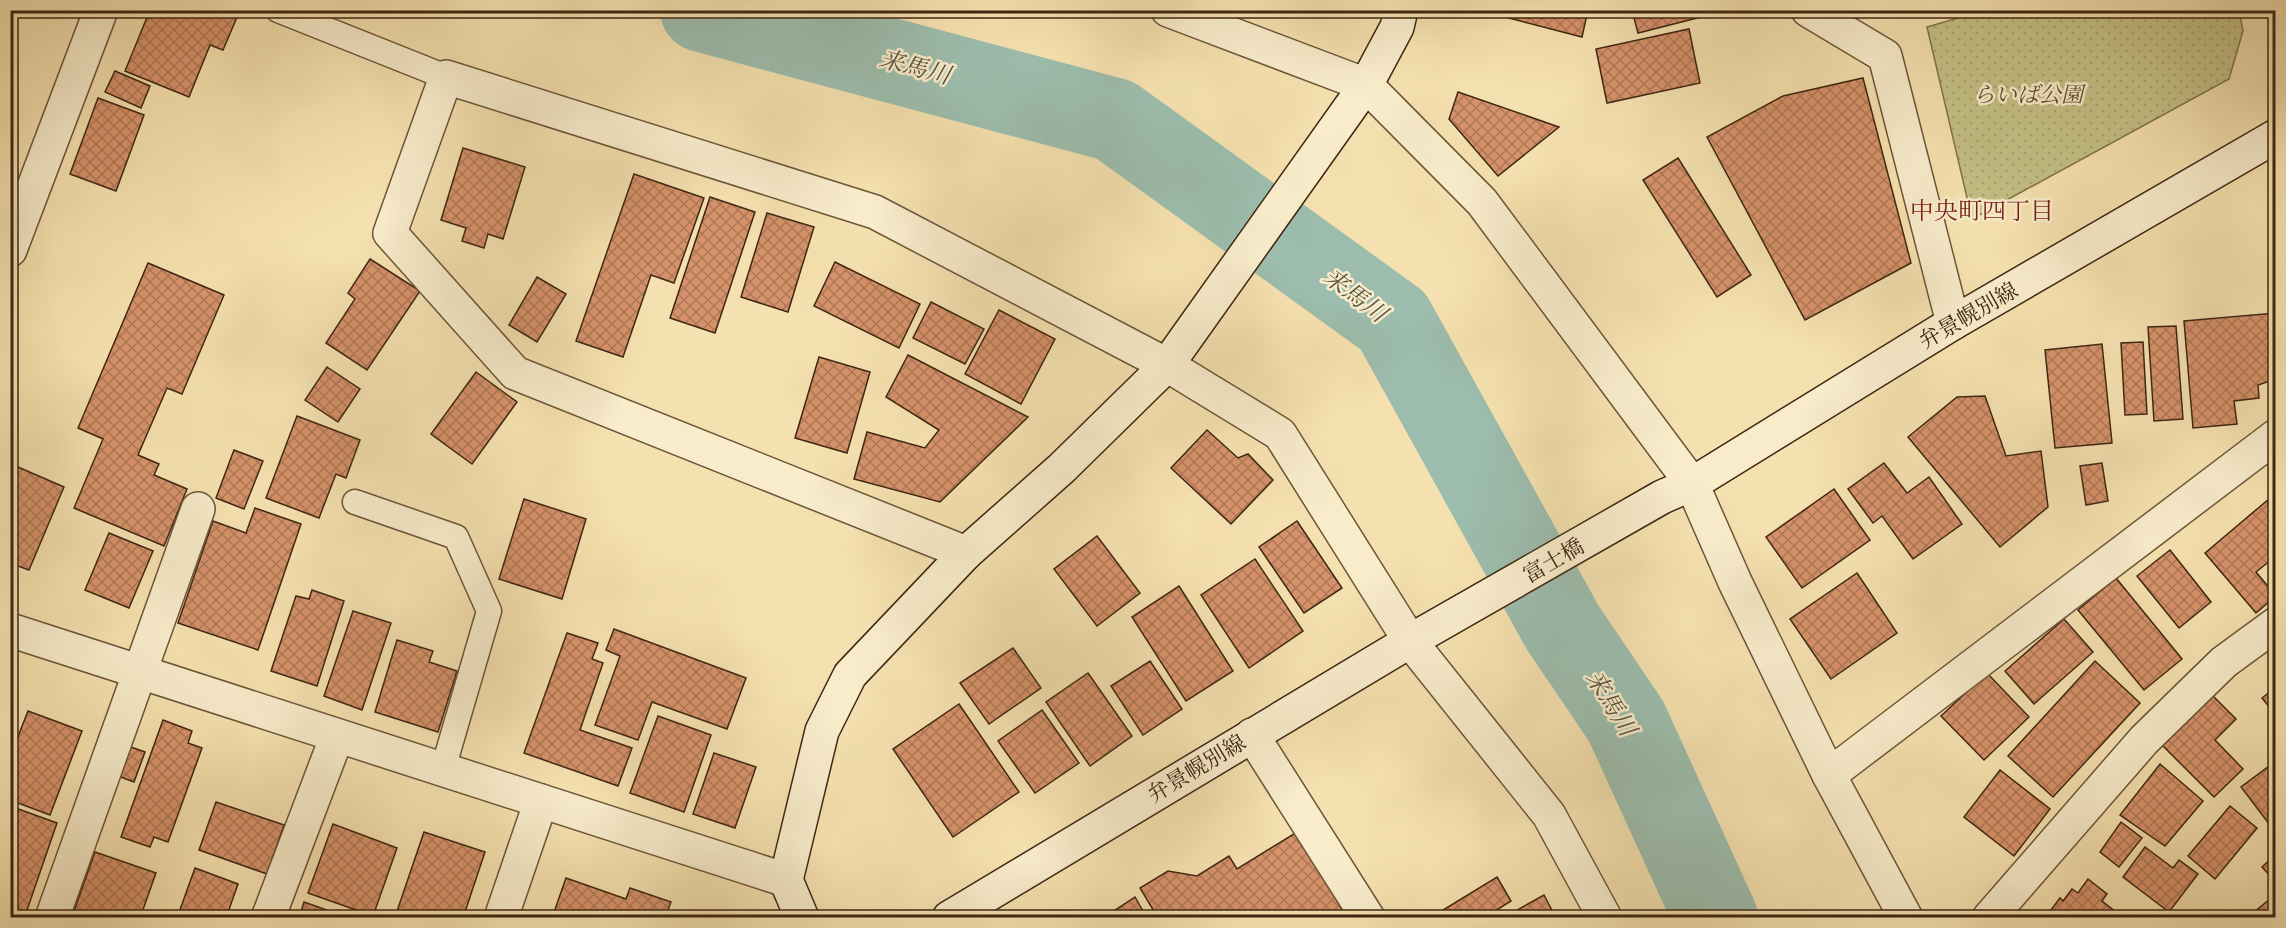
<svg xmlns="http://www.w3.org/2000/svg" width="2286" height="928" viewBox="0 0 2286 928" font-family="'Old Standard TT','Noto Serif JP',serif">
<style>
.grass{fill:url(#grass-dots);stroke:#81734c;stroke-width:1.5}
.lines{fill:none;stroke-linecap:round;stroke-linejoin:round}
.river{stroke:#9cbdad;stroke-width:84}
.building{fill:url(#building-cross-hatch);stroke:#3e2612;stroke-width:1.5}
.lane-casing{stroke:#6c5539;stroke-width:27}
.street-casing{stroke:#6c5539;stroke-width:36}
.secondary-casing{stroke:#3e2612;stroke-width:36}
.lane{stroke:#f8eccb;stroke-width:24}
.street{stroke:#f8eccb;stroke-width:33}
.secondary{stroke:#f8eccb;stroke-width:33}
.labels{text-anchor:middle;stroke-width:5;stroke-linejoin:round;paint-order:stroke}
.park-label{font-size:22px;font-style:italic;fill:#604c2f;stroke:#f8eccb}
.street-label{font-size:22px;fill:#3e2612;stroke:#f8eccb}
.water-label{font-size:24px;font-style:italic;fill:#5a5340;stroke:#f8eccb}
.neighbourhood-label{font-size:24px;fill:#7a1f14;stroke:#f8eccb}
</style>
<defs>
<pattern id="grass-dots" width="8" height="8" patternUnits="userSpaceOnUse" patternTransform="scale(1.5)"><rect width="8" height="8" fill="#c4c085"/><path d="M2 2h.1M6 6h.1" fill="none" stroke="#a9a572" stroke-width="1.8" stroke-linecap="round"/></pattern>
<pattern id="building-cross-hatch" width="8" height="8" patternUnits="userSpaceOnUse" patternTransform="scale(1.5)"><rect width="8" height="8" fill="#d6926a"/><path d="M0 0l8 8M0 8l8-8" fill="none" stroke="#af7756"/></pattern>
</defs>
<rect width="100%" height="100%" fill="#f5e1af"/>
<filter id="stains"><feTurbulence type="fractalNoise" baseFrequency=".00333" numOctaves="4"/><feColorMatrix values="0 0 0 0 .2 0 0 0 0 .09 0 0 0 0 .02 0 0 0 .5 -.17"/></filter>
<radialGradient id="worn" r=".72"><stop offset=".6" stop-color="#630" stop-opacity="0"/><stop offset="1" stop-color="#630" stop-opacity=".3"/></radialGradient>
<!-- grass -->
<path class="grass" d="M2239 10 2243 31 2229 79 1972 219 1927 27 1982 11Z"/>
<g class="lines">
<!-- river -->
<path class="river" d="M702 10 1115 120 1393 321 1563 628 1626 721 1716 918"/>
</g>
<!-- building -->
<g class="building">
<path d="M150 10H222L237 17 223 50 210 45 189 97 125 71Z"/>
<path d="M1478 10H1588L1582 37Z"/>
<path d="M1632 10H1720L1721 12 1638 33Z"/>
<path d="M1689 29 1700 83 1607 103 1596 49Z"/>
<path d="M115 71 150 86 141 108 105 92Z"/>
<path d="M1863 78 1911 263 1805 320 1707 137 1783 96Z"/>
<path d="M1458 92 1559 127 1498 176 1449 119Z"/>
<path d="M98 98 144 115 116 191 70 174Z"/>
<path d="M463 148 525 167 503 239 488 234 484 248 462 241 466 228 441 220Z"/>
<path d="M1678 158 1751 275 1717 297 1643 180Z"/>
<path d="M634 174 704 198 674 283 651 275 623 357 576 341Z"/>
<path d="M710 197 755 212 715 333 670 318Z"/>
<path d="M767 213 814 227 788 312 741 297Z"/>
<path d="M370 259 420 291 367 370 326 343 355 299 348 293Z"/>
<path d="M835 262 920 304 899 348 814 306Z"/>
<path d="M148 263 224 295 182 394 167 388 138 455 159 464 154 475 187 489 164 546 74 508 103 439 78 428Z"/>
<path d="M537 277 566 294 537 342 509 325Z"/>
<path d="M931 302 984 329 965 364 913 338Z"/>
<path d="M999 310 1055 339 1021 404 965 374Z"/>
<path d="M2276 313V379L2258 385 2259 398 2234 401 2237 424 2193 428 2184 321Z"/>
<path d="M2176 326 2183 419 2154 421 2148 327Z"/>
<path d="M2143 342 2147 414 2125 415 2121 343Z"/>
<path d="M2102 344 2112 443 2055 448 2045 350Z"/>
<path d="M908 355 1028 417 940 502 854 479 867 432 925 448 939 430 886 397Z"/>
<path d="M819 357 870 372 847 453 795 438Z"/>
<path d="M327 367 360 389 338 422 305 400Z"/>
<path d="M476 372 517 402 472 464 431 434Z"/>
<path d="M1985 396 2006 456 2041 451 2048 507 2000 547 1908 437 1957 397Z"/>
<path d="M297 416 360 440 346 478 336 474 319 518 266 498Z"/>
<path d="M1207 430 1238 458 1248 454 1273 480 1231 524 1171 468Z"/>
<path d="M234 450 263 461 244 509 216 498Z"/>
<path d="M1884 463 1907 493 1929 477 1962 524 1913 559 1882 516 1873 523 1848 489Z"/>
<path d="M2102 463 2108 501 2086 505 2080 466Z"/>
<path d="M11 464 64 487 29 570 10 563Z"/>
<path d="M1834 489 1870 540 1802 588 1766 537Z"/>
<path d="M2276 493V556L2256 572 2276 596 2256 613 2205 553Z"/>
<path d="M524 499 586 519 562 599 499 579Z"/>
<path d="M255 508 301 524 258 650 178 623 213 521 246 533Z"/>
<path d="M1297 521 1342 588 1304 613 1259 547Z"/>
<path d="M109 533 153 551 129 608 85 590Z"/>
<path d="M1097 536 1140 593 1097 626 1054 569Z"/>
<path d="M2170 550 2211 602 2179 628 2137 576Z"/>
<path d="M1255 559 1303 631 1249 668 1201 595Z"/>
<path d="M1857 573 1897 633 1831 679 1790 619Z"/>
<path d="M2116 578 2182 659 2144 690 2078 610Z"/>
<path d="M1179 586 1233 671 1186 701 1132 617Z"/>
<path d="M312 590 344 601 317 686 271 671 296 596 309 599Z"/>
<path d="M353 611 391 623 362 710 324 696Z"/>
<path d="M2064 619 2093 652 2034 704 2005 671Z"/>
<path d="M614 629 746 678 727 729 652 702 638 740 595 725 620 656 606 650Z"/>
<path d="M567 633 598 643 592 659 603 663 580 730 632 748 618 786 524 753Z"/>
<path d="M397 640 433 651 429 662 457 671 438 732 375 712Z"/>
<path d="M1013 648 1041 688 989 724 960 683Z"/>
<path d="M1150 661 1182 709 1143 735 1111 686Z"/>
<path d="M2095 661 2140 703 2053 797 2008 756Z"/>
<path d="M1088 673 1132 736 1090 766 1046 702Z"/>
<path d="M1987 673 2029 717 1984 760 1941 716Z"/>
<path d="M2276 687V715L2262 698Z"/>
<path d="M2211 694 2236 719 2215 740 2243 769 2214 797 2161 744Z"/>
<path d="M959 704 1019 792 953 837 893 749Z"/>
<path d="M1042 710 1079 763 1035 793 998 741Z"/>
<path d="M28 711 82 731 50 815 10 800V757Z"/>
<path d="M658 716 711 735 684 812 630 793Z"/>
<path d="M163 720 192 731 188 743 202 748 168 842 154 837 150 847 121 837Z"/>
<path d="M128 746 145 752 134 782 118 776Z"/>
<path d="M714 753 756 767 735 828 693 814Z"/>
<path d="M2276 761V833L2241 787Z"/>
<path d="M2160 764 2203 801 2165 846 2120 815Z"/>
<path d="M2000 770 2050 809 2014 856 1964 817Z"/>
<path d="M216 802 284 825 267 874 199 850Z"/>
<path d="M10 806 57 823 26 913 10 908Z"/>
<path d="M2230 806 2257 828 2215 879 2188 856Z"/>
<path d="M2121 822 2142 838 2119 867 2100 852Z"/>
<path d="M333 824 397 848 373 916 308 893Z"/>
<path d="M424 832 485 852 463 918 395 917Z"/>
<path d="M1297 832 1349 918H1158L1140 888 1168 871 1197 876 1229 856 1237 869Z"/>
<path d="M2145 847 2173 868 2179 860 2198 874 2169 912 2123 877Z"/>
<path d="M95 852 156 873 140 918H92L74 911Z"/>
<path d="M2276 854V882L2262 867Z"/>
<path d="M195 868 238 884 226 918H177Z"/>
<path d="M1497 877 1511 901 1484 918H1430Z"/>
<path d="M566 878 626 899 630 888 671 902 665 918H552Z"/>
<path d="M2088 879 2107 894 2102 901 2124 918H2045L2060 898 2063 901 2072 889 2078 893Z"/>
<path d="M2276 894V918H2249L2248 917Z"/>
<path d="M1544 895 1556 918H1503Z"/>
<path d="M1135 897 1147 918H1103Z"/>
<path d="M304 902 349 918H299Z"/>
</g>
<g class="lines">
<!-- lane casing -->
<g class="lane-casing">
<g id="lane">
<path d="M278 10 446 77"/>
<path d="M355 502 456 537 489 611 443 769"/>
</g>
</g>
<!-- street casing -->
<g class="street-casing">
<g id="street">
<path d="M1168 10 1366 85 1482 202 1692 484 1735 582 1829 775 1906 918"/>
<path d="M1808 10 1885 56 1953 323"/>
<path d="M10 250 101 10"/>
<path d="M966 553 515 373 390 233 446 77 875 212 1167 365 1280 434 1410 641 1549 815 1605 918"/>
<path d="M10 630 786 880"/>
<path d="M1252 735 1368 918"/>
<path d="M1829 775 2276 436"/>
<path d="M52 918 198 509"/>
<path d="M268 918 337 736"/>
<path d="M501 918 541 801"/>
<path d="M1989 918 2144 740 2224 662 2276 624"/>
</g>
</g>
<!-- secondary casing -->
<g class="secondary-casing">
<g id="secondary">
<path d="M802 918 786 880 822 731 850 675 966 553 1062 468 1167 365 1366 85 1397 27 1401 10"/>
<path d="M949 918 1410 641 1662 497 1692 484 1953 323 2276 136"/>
</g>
</g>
<!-- lane -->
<use href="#lane" class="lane"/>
<!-- street -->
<use href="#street" class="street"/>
<!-- secondary -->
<use href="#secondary" class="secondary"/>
</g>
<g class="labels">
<!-- park labels -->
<g class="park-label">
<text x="2028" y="102">らいば公園</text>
</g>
<!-- street labels -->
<g class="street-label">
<text transform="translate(1968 315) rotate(-30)" y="8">弁景幌別線</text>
<text transform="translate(1553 560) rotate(-30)" y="8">富士橋</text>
<text transform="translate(1196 768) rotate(-31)" y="8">弁景幌別線</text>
</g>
<!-- water labels -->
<g class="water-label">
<text transform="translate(915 67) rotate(15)" y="8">来馬川</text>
<text transform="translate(1355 295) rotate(37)" y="8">来馬川</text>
<text transform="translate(1611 703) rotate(58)" y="8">来馬川</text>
</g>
<!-- neighbourhood labels -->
<g class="neighbourhood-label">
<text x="1982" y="219">中央町四丁目</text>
</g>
</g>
<!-- margin -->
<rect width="2286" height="928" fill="none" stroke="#f5e1af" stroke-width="36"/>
<rect x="12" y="12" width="2262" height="904" fill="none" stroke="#3e2612" stroke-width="3"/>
<rect x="18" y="18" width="2250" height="892" fill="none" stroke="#3e2612" stroke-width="1.5"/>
<rect width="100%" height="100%" filter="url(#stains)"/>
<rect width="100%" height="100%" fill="url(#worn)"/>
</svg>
